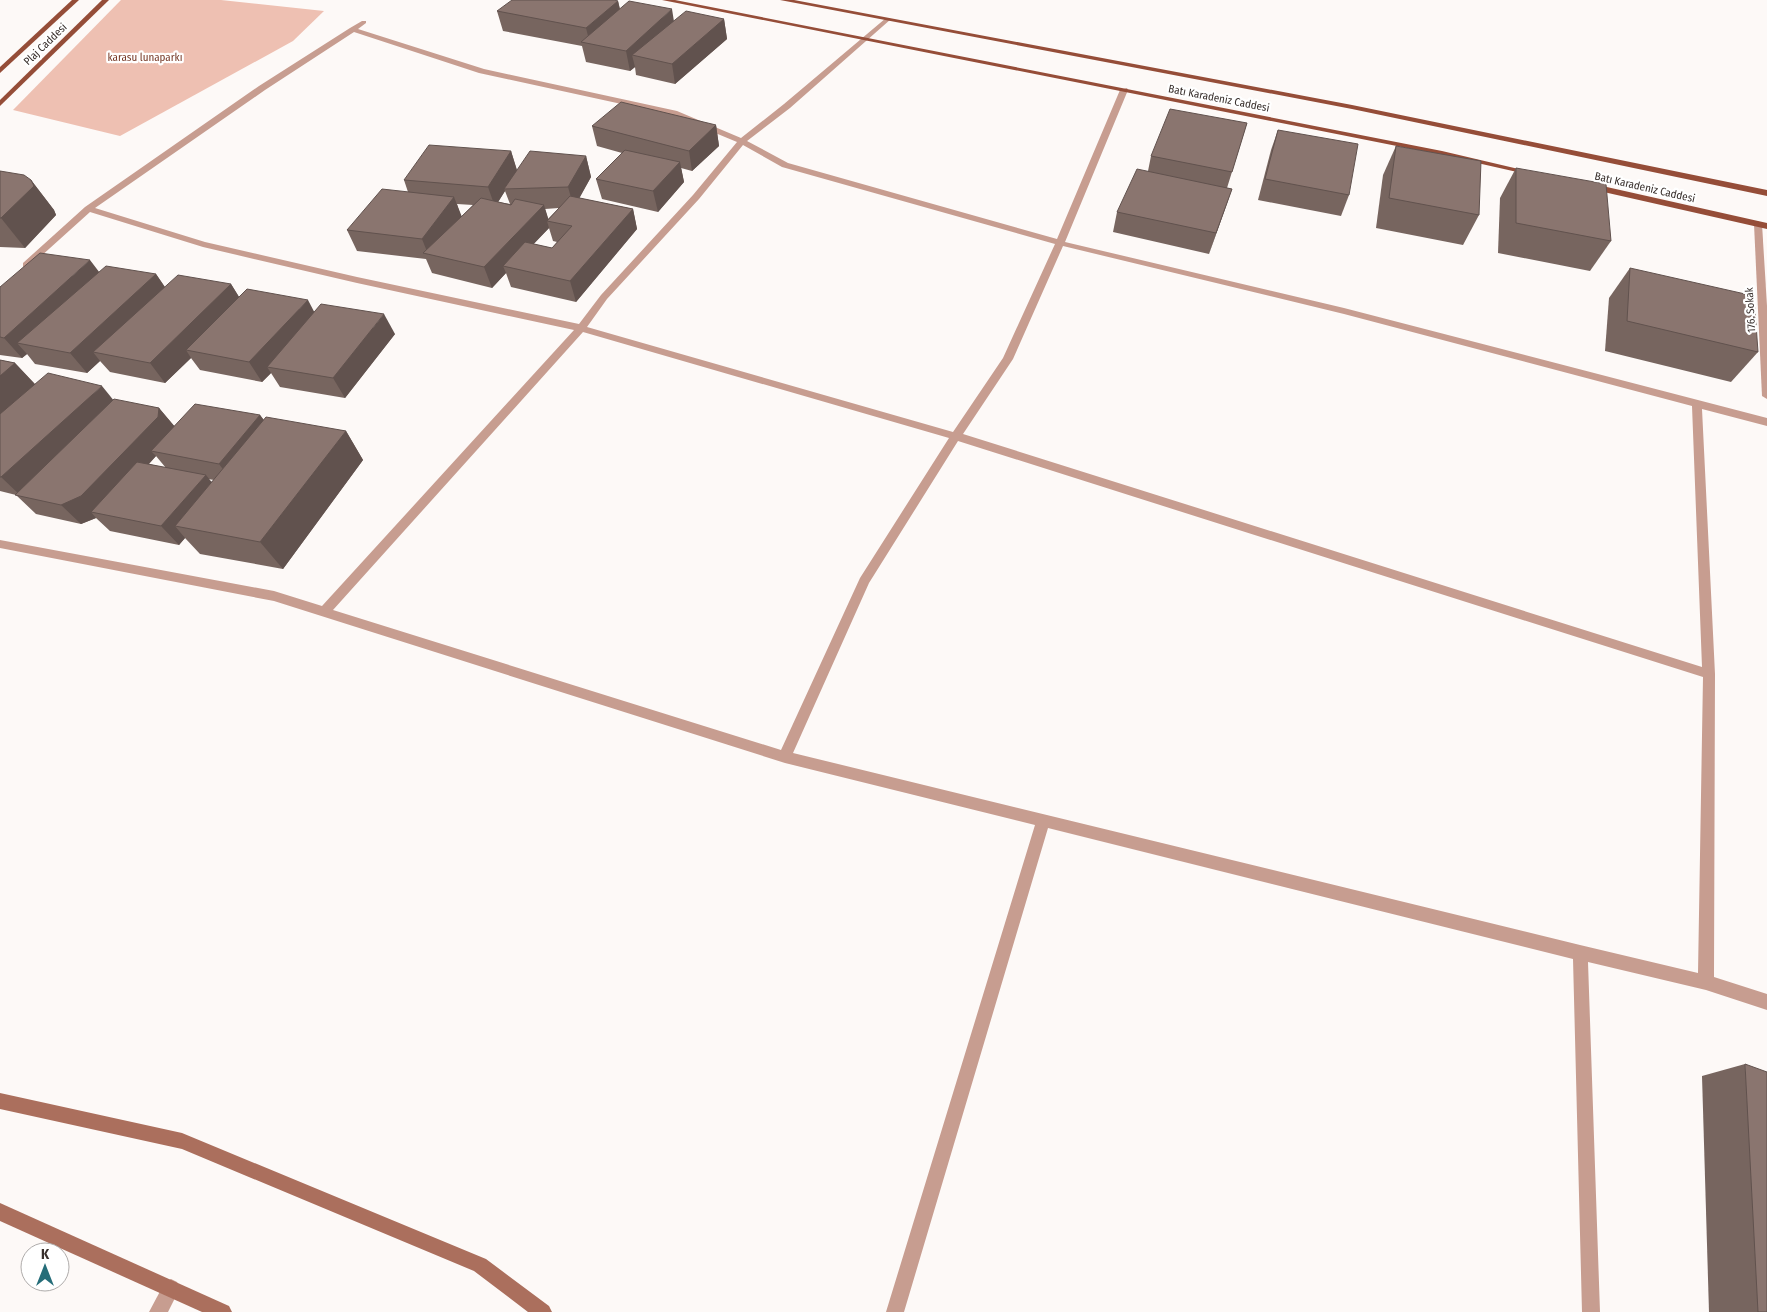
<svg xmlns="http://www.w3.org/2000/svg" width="1767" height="1312" viewBox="0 0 1767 1312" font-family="'Fira Sans Condensed',sans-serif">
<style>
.green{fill:#eec0b2}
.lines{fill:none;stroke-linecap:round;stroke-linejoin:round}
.street{fill:#c79d90;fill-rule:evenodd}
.secondary{fill:#ab6f5d;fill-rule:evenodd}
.primary{fill:#954d38;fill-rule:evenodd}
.wall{fill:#77655f;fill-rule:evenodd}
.shaded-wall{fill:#61524e}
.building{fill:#8a756f;stroke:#61524e}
.labels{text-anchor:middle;stroke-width:4.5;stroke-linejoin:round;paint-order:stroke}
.far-street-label{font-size:11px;fill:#382f2c;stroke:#fff}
.far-park-label{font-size:11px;fill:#773a28;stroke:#fff}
</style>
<rect width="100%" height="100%" fill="#fdf9f7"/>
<!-- green -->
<path class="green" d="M121 0H221L324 11 293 41 120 136 13 110Z"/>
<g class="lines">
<!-- street -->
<g class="street">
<path d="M886 18 891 19 790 108 747 141 788 163 1057 239 1120 90 1127 88 1128 90 1065 242 1344 308 1767 418V426L1702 409 1715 674 1714 977 1767 994V1010L1706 990 1588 962 1600 1312H1582L1573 959 1048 828 904 1312H886L1035 825 785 763 274 601 0 548V540L274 591 322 606 574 330 357 283 203 247 90 212 29 267H23V263L85 207 259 86 350 28 362 21H366V23L358 29 484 69 677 111 741 138 784 104ZM354 32 479 73 672 115 737 142 693 195 601 295 579 324 357 277 205 242 95 208 265 90ZM743 145 782 167 1055 244 1003 358 953 432 587 327 607 299 699 199ZM1063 246 1344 314 1692 406 1702 667 963 434 1013 359ZM583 332 949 438 860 578 781 750 333 610ZM958 441 1703 677 1698 973 1580 945 793 753 869 583Z"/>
<path d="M1758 221 1762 224 1767 306V399L1762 396 1754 224Z"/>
<path d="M171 1279 177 1282 180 1288 168 1312H149L165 1282Z"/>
</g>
<!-- secondary -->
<g class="secondary">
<path d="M0 1093 182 1133 486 1259 549 1306 552 1312H528L474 1271 182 1149 0 1109Z"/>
<path d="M0 1203 229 1306 232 1312H202L0 1221Z"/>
</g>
<!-- primary -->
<g class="primary">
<path d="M72 0H79L0 73V67Z"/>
<path d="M102 0H109L0 106V100Z"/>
<path d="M662 0H675L1442 151 1535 173 1531 175 1442 155Z"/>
<path d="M780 0H794L1352 105 1767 190V196L1352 109Z"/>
<path d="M1589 183 1767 223V229L1586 188 1585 186Z"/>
</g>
</g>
<!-- wall -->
<g class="wall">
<path d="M618 1 620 9 674 21 724 19 727 39 675 84 636 75 635 67 630 71 586 62 582 46 503 31 497 11Z"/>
<path d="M1247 123 1227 188 1232 189 1209 254 1113 232 1117 212 1148 171 1151 156Z"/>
<path d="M716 125 719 146 692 171 681 168 684 182 658 212 602 199 596 179 622 153 597 146 592 126Z"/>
<path d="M1278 130 1349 195 1341 216 1258 200 1271 150Z"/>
<path d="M1396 146 1479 215 1463 245 1376 228 1383 175Z"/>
<path d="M511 151 517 170 586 156 591 177 579 198 633 209 637 229 576 302 511 287 506 273 492 288 432 273 426 259 357 251 347 230 408 192 404 180ZM505 191 510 204 498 202ZM457 204 473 205 461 217ZM559 208 548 219 545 209ZM549 228 553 241 557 242 552 248 533 244Z"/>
<path d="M1516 168 1611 241 1590 271 1498 253 1500 198Z"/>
<path d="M0 171 31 180 54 210 56 215 25 248 0 247Z"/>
<path d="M1630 268 1758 352 1731 382 1605 351 1609 298Z"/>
<path d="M99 272 156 274 165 287 231 284 239 297 314 312 395 334 345 398 280 387 271 373 262 382 200 370 191 358 165 383 110 372 100 361 87 373 35 364 27 354 22 358 0 355V287Z"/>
<path d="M0 360 15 363 35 384 113 400 159 408 174 426 260 415 264 420 346 431 363 460 283 569 200 554 185 538 179 545 110 531 96 518 81 524 36 514 16 495 0 491ZM156 456 166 468 149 464ZM208 479 214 480 211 482Z"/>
<path d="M1745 1064 1767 1312H1709L1702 1076Z"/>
</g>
<!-- shaded-wall -->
<g class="shaded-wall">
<path d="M618 1 622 20 590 44 586 28Z"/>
<path d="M672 9 675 28 632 55 635 67 630 71 626 51Z"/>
<path d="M724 19 727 39 675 84 672 64Z"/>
<path d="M716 125 719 146 692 171 689 151Z"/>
<path d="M511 151 517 171 504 189 505 191 495 207 488 187Z"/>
<path d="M586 156 591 177 574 208 568 187Z"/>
<path d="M680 162 684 182 658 212 653 191Z"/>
<path d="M31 180 54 210 56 215 25 248 1 218Z"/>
<path d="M1232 189 1225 209 1209 254 1216 233Z"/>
<path d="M454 197 462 217 428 254 422 239Z"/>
<path d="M544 205 549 221H547L549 228 511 268 503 266 506 273 492 288 484 267Z"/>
<path d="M633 209 637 229 576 302 570 281Z"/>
<path d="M90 260 106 281 17 343 27 354 22 358 4 338Z"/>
<path d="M156 274 170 295 93 352 100 361 87 373 70 353Z"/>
<path d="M231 284 244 305 186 350 191 358 165 383 150 363Z"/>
<path d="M308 300 319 321 267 367 271 373 262 382 249 362Z"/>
<path d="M384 314 395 334 345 398 333 378Z"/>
<path d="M15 363 42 392 0 429V376Z"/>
<path d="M102 386 119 407 22 497 1 477Z"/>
<path d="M159 408 176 428 151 451 156 456 102 514 91 512 96 518 81 524 61 505Z"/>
<path d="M260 415 274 435 234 484 219 464Z"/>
<path d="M346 431 363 460 283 569 260 542Z"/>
<path d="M206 475 222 495 175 526 185 538 179 545 161 526Z"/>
</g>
<!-- building -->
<g class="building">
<path d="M512 0H614L618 1 586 28 497 11Z"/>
<path d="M629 1 672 9 626 51 581 42Z"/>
<path d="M686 11 724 19 672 64 632 55Z"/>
<path d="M621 102 716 125 689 151 592 126Z"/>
<path d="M1170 109 1247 123 1232 172 1151 156Z"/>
<path d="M1278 130 1358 144 1349 195 1265 179Z"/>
<path d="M429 145 511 151 488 187 404 180Z"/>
<path d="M1396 146 1481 161 1479 215 1389 198Z"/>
<path d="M625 150 680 162 653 191 596 179Z"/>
<path d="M530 151 586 156 568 187 504 189Z"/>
<path d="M1516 168 1606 184 1611 241 1516 223Z"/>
<path d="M1137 169 1232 189 1216 233 1117 212Z"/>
<path d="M0 171 24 175 31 180 34 186 1 218H0Z"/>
<path d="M382 189 454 197 422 239 347 230Z"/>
<path d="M570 196 633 209 570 281 503 266 525 242 552 248 572 226 547 221Z"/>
<path d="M481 198 511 205 515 199 544 205 484 267 423 253Z"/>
<path d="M40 253 90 260 4 338 0 337V287Z"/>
<path d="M106 266 156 274 70 353 17 343Z"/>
<path d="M1630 268 1754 296 1758 352 1627 321Z"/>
<path d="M178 275 231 284 150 363 93 352Z"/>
<path d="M247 289 308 300 249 362 186 350Z"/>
<path d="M321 304 384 314 333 378 267 367Z"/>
<path d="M0 360 15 363 0 376Z"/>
<path d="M48 373 102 386 1 477H0V414Z"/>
<path d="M114 399 159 408 158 417 81 496 61 505 15 495Z"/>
<path d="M195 404 260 415 219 464 151 451Z"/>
<path d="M266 417 346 431 260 542 175 526Z"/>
<path d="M137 462 206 475 161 526 91 512Z"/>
<path d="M1745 1064 1767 1072V1312H1758Z"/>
</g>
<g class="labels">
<!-- far-street labels -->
<g class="far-street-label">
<text transform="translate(45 44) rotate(-44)" y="4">Plaj Caddesi</text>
<text transform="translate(1219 98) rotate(11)" y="4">Batı Karadeniz Caddesi</text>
<text transform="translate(1645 187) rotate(13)" y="4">Batı Karadeniz Caddesi</text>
<text transform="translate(1750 310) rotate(-93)" y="4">176. Sokak</text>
</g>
<!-- far-park labels -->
<g class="far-park-label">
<text x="145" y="61">karasu lunaparkı</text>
</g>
</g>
<!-- north arrow -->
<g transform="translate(45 1267)"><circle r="24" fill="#ffffff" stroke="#afacab"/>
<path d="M0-4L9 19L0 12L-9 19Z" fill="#256d79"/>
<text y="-8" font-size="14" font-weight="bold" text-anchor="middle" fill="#382f2c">K</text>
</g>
</svg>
